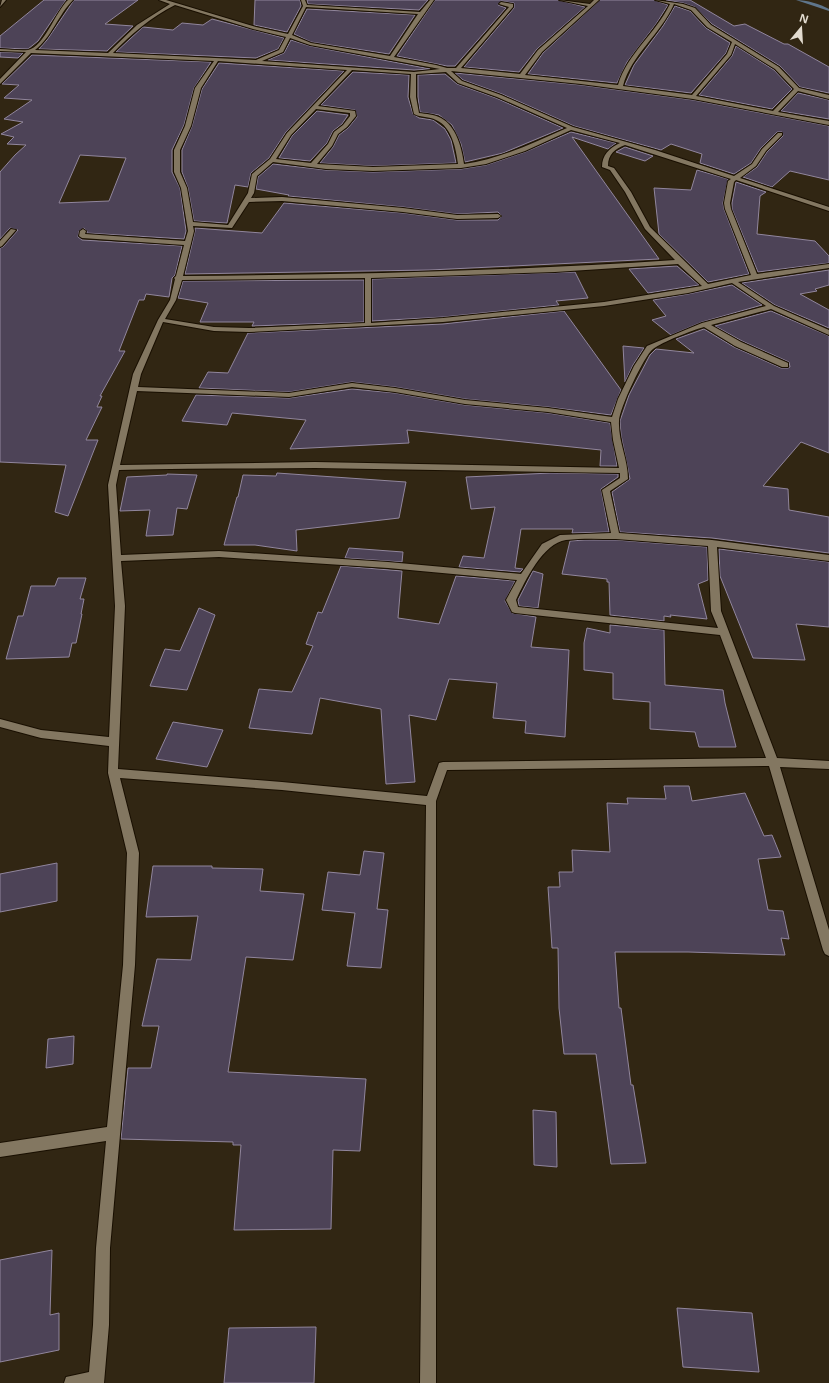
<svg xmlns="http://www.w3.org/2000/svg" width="829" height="1383" viewBox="0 0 829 1383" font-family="'Open Sans',sans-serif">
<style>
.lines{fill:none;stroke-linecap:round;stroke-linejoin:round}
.stream{fill:#5f768c;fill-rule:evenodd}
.building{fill:#4d4357;stroke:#91869d;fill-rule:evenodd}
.minor-casing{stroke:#190f00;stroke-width:2}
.minor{fill:#837761;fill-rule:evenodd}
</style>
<rect width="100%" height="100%" fill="#312613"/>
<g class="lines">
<!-- stream -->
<path class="stream" d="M796 0C807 0 820 4 829 9V11Z"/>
</g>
<!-- building -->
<g class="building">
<path d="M44 0H66L38 41 28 49 0 48V36Z"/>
<path d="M74 0H138L105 24 133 26 107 51 39 49 47 40Z"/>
<path d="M255 0H300L301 6 287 32 254 25Z"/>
<path d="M307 0H428L419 10 308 4Z"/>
<path d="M435 0H558L585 7 537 49 519 72 464 67 514 8V3L501 1 498 5 506 8 455 66H447L397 56Z"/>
<path d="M600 0H654L668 5 656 24 627 62 617 83 528 74 543 53Z"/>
<path d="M666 0H690L734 26 745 24 784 44H788L829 67V93L800 87 780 66 712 24 695 7 683 3Z"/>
<path d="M675 6 690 11 706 28 730 43 726 53 691 93 625 85 634 65 663 26Z"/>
<path d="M307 9 415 15 389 54 311 42 294 34Z"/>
<path d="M212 19 284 38 278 49 256 58 116 52 143 27 173 30 182 23 203 25Z"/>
<path d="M291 40 310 46 430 69 414 70 268 60 284 53Z"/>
<path d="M736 46 774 70 792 89 772 109 699 95 732 56Z"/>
<path d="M0 52 23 53 18 58 0 57Z"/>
<path d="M32 55 211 62 194 88 184 125 172 150V172L180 188 186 231 184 239 87 233V231L84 228 79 231 78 237 82 240 182 246 175 275 172 278 169 297 146 294 144 300H139L119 351H125L100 396H102L97 407H102L86 440H98L68 516 55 512 66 465 0 462V248L3 247 18 230 10 228 0 239V172L15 155 26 145 7 144 14 137 1 134 23 122 4 119 32 100 4 98 19 85 2 84ZM80 155 126 158 109 201 59 203Z"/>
<path d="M219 63 344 71 286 132 269 158 251 173 248 187 235 185 227 223 194 221 188 188 182 172V150L192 126 202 89Z"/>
<path d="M353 72 409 75 408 97 413 114 419 118 433 120 445 129 451 140 456 163 373 166 320 163 333 147 339 135 348 128 357 117 355 110 321 105Z"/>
<path d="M455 73 581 85 693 100 829 126V180L790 171 772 187 743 177 757 167 767 152 783 136 782 132H777L761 148 751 163 734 174 700 163 702 154 671 144 661 150 574 126 502 94 463 80Z"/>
<path d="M445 74 457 84 496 98 563 128 503 153 465 162 461 144 452 125 439 115 420 112 418 97V75Z"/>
<path d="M798 93 829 100V119L781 111Z"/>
<path d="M317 111 348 115 342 124 333 131 327 143 310 161 279 158 292 136Z"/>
<path d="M571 132 616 143 608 149 572 137 659 259 429 270 185 274 195 231V228L262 233 284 203 403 213 457 220H498L502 216 498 212 457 214 403 207 288 196 289 195 256 189 258 177 273 164 326 170 373 172 461 169 486 165 525 152Z"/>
<path d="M625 147 653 156 645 161 616 152Z"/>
<path d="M697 170 728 179 723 203 724 209 749 274 708 282 659 234 654 188 691 190Z"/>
<path d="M736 182 766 192 760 196 757 234 815 241 829 256V263L758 272 732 209V203Z"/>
<path d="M677 266 699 285 648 293 629 269Z"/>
<path d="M829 270V285L815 289 817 291 800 294 829 310V328L775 305 742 283Z"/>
<path d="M575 272 588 298 556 301 559 305 443 317 372 321V279Z"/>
<path d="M364 280V322L252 326 254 322H200L208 303 178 298 183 281Z"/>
<path d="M732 285 762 305 702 322 671 335 652 320 666 316 653 300 688 294Z"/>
<path d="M564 311 621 390 611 415 548 407 465 399 395 387 352 382 289 392 199 388 208 372 228 373 248 333 443 324Z"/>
<path d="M771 311 829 336V453L801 442 763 486 788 489 789 510 829 517V553L712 538 620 532 612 492 630 479 621 435 620 421 629 395 650 355 656 349 694 353 676 339 704 329 734 347 781 368H788L790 367 789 362 742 341 715 326Z"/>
<path d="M623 346 644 348 633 365 625 382Z"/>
<path d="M352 389 395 393 465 405 548 413 610 423 617 466H600L601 450 407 430 409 443 290 449 306 420 232 413 227 425 182 421 196 395 289 398Z"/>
<path d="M277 473 406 482 399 518 296 530 297 551 255 545H224L237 497H238L243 475 276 476Z"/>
<path d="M551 473 618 474V477L601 489 609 532 572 533 573 529H521L515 568 523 569 520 572 459 567 463 556 484 558 495 507 471 509 466 477Z"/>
<path d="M167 474 197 475 187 509 177 508 173 535 146 536 150 510 120 511 127 477 167 475Z"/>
<path d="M585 540H616L707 547 708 580 698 584 707 619 670 615 671 617 664 616V621L610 615 609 582H607V579L562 574 570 541Z"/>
<path d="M349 548 403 552 402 562 345 558Z"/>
<path d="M719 549 829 562V627L796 624 805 660 753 658 720 576Z"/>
<path d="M341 566 402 571 398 618 439 624 456 576 515 581 505 601 512 613 536 617 531 647 569 650 565 737 525 733 526 721 493 718 497 683 449 679 436 720 409 715 415 782 386 784 381 709 320 698 312 734 249 728 259 689 292 692 313 646 306 644 318 612 322 613Z"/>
<path d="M533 571 543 574 538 608 519 606 518 600Z"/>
<path d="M58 578H86L80 599H84L81 614H82L76 643H72L69 657 6 659 18 616H23L31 586H55Z"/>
<path d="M199 608 215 615 187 690 150 686 165 649 180 651Z"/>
<path d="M610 625 664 630 665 685 723 690 725 703 736 747H699L695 732 650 729V702L613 699V673L584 670V643L587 628 610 633Z"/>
<path d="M173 722 223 730 207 767 156 759Z"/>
<path d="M664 786H689L692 801 745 793 764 836 772 835 781 857 758 859 768 910 783 911 789 939 781 938 785 955 688 952H615L619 1008H621L631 1085H633L646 1163 611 1164 596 1054H564L559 1008 558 948H552L548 887H560L559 872H573L572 850 610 852 607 803 628 804 627 798 666 799Z"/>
<path d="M364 851 384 853 377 909 388 910 381 968 347 966 355 913 322 910 328 872 360 875Z"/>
<path d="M57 863V901L0 912V874Z"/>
<path d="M153 866H212V868L263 869 260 891 304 894 293 960 246 957 228 1072 366 1079 360 1151 333 1150 331 1229 234 1230 241 1145H233V1142L121 1139 128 1068H151L159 1026H142L157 959 191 960 198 916 146 917Z"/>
<path d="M74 1036 73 1064 46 1068 48 1039Z"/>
<path d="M533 1110 556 1112 557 1167 534 1165Z"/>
<path d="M52 1250 50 1315 59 1313V1350L0 1362V1260Z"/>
<path d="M677 1308 752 1313 759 1372 683 1367Z"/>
<path d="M316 1327 314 1383H224L229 1328Z"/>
</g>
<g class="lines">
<!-- minor casing -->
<g class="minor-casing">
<g id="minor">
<path d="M2 0H6L0 7Z"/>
<path d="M68 0H73C58 15 52 37 35 50L108 53 137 25 170 4 159 0H166L256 27 288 34 303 6 301 0H305L307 5 420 12 430 0H434L394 57 436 65 447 68H456L509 7 499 4 501 2 513 4V7L461 68 520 74 538 50 588 6 559 0 590 4 594 0H599L542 52 525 75 618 85C627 54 656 33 670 4L655 0 683 4 695 8 711 25 779 67 799 88 829 95V99L798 91 778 112 829 121V125L693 99 581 84 451 71 462 81 501 95 573 127 655 150 734 176 752 164 762 149 778 133H782V135L766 151 756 166 740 178 829 207V211L736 180 734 182 730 203 731 209 757 274 829 264V268L738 282 774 306 829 330V335L771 309 711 325 741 342 788 363V367H782L735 346 704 327C693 330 662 342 653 349 644 356 619 409 619 421 618 441 628 459 628 479L610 491 619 533 712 540 829 555V561L717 547 721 611 777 758 829 761V769L780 767 829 930V956L825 954 823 950 769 766 447 770 436 801V1383H420L426 805 282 790 120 778 139 853 135 965 110 1248 109 1325 104 1383H64L66 1377 89 1372 93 1325 96 1248 106 1141 0 1157V1143L107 1127 123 965 127 853 108 773 109 746 41 738 0 727V719L41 730 109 737 115 606 108 485 133 374 158 320 170 300 175 279 174 278 176 276 184 245 82 238 79 236 80 231 83 229 86 231 85 234 185 241 188 231 181 188 174 172V150L185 126 195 88 214 61 31 53 0 84V79L26 52 0 51V49C9 49 20 51 28 50 44 47 56 11 68 0ZM674 4 691 10 707 27 732 42 727 54 692 95 623 86C631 55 661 34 674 4ZM175 5 253 29 286 37 279 50 256 60 113 53C131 34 151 17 175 5ZM306 7 418 14 390 56 311 43 292 35ZM290 38 310 45 440 69 414 72 262 61 283 52ZM735 44 775 69 794 89 773 111 696 96 731 55ZM218 61 347 70 287 133 270 159 252 174 248 193 228 225 193 222 187 188 180 172V150L191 126 201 88ZM352 70 411 74 410 97 414 114C421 118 429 116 436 120 452 127 456 149 458 164L373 167 317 164 332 146 338 134 347 127 356 116 355 111 318 106ZM446 72 458 83 497 97 567 128C533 143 500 159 464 164 462 148 456 126 441 118 434 114 426 114 419 113L416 97V74ZM316 109 350 113V116L343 125 334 132 328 144 311 163 276 159 291 135ZM571 130 620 143C609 148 602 155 602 167L610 170 625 192 645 229 675 260C511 271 347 275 183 276L194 231 193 226 232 228 249 202 282 201 403 212 457 219 498 218 501 216 498 214 457 215 403 208 282 197 251 198 254 193 257 176 273 162 326 169 373 171 461 168 486 164 525 151ZM625 145 731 179 728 181 724 203 725 209 751 275 708 284 650 227 631 192 614 168 608 166C608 154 615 149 625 145ZM678 264 702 286 604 302 443 318 371 323V278L555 272ZM365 278V323L249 328 214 327 165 319 176 300 182 280ZM732 283 766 306 702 323 647 346 634 366 618 399 612 417 548 408 465 400 395 388 352 383 289 393 138 387 141 374 163 322 214 331 249 332 443 322 604 306 688 293ZM352 387 395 392 465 404 548 412 611 422 613 440 619 468 315 462 120 465 137 391 289 397ZM315 468 620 473V478L602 490 611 533 560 535 542 544 521 574 388 562 219 551 121 555 116 485 119 470C184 468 250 469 315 468ZM616 539 708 546 711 611 718 628 518 607 516 600C525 581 543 543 566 540 582 538 600 539 616 539ZM219 557 388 568 517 580 506 600 512 612 515 613 720 635 766 758 443 762 439 763 438 766 427 796 282 782 118 769 125 606 121 561Z"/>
<path d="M11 229 16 230 2 246 0 247V241Z"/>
</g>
</g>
<!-- minor -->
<use href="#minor" class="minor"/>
</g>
<!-- north arrow -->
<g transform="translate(801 28) rotate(18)" stroke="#312613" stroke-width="3" paint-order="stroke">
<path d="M0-3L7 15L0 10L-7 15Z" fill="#e3dcd0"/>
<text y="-6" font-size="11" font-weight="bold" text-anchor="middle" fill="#e3dcd0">N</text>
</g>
</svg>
